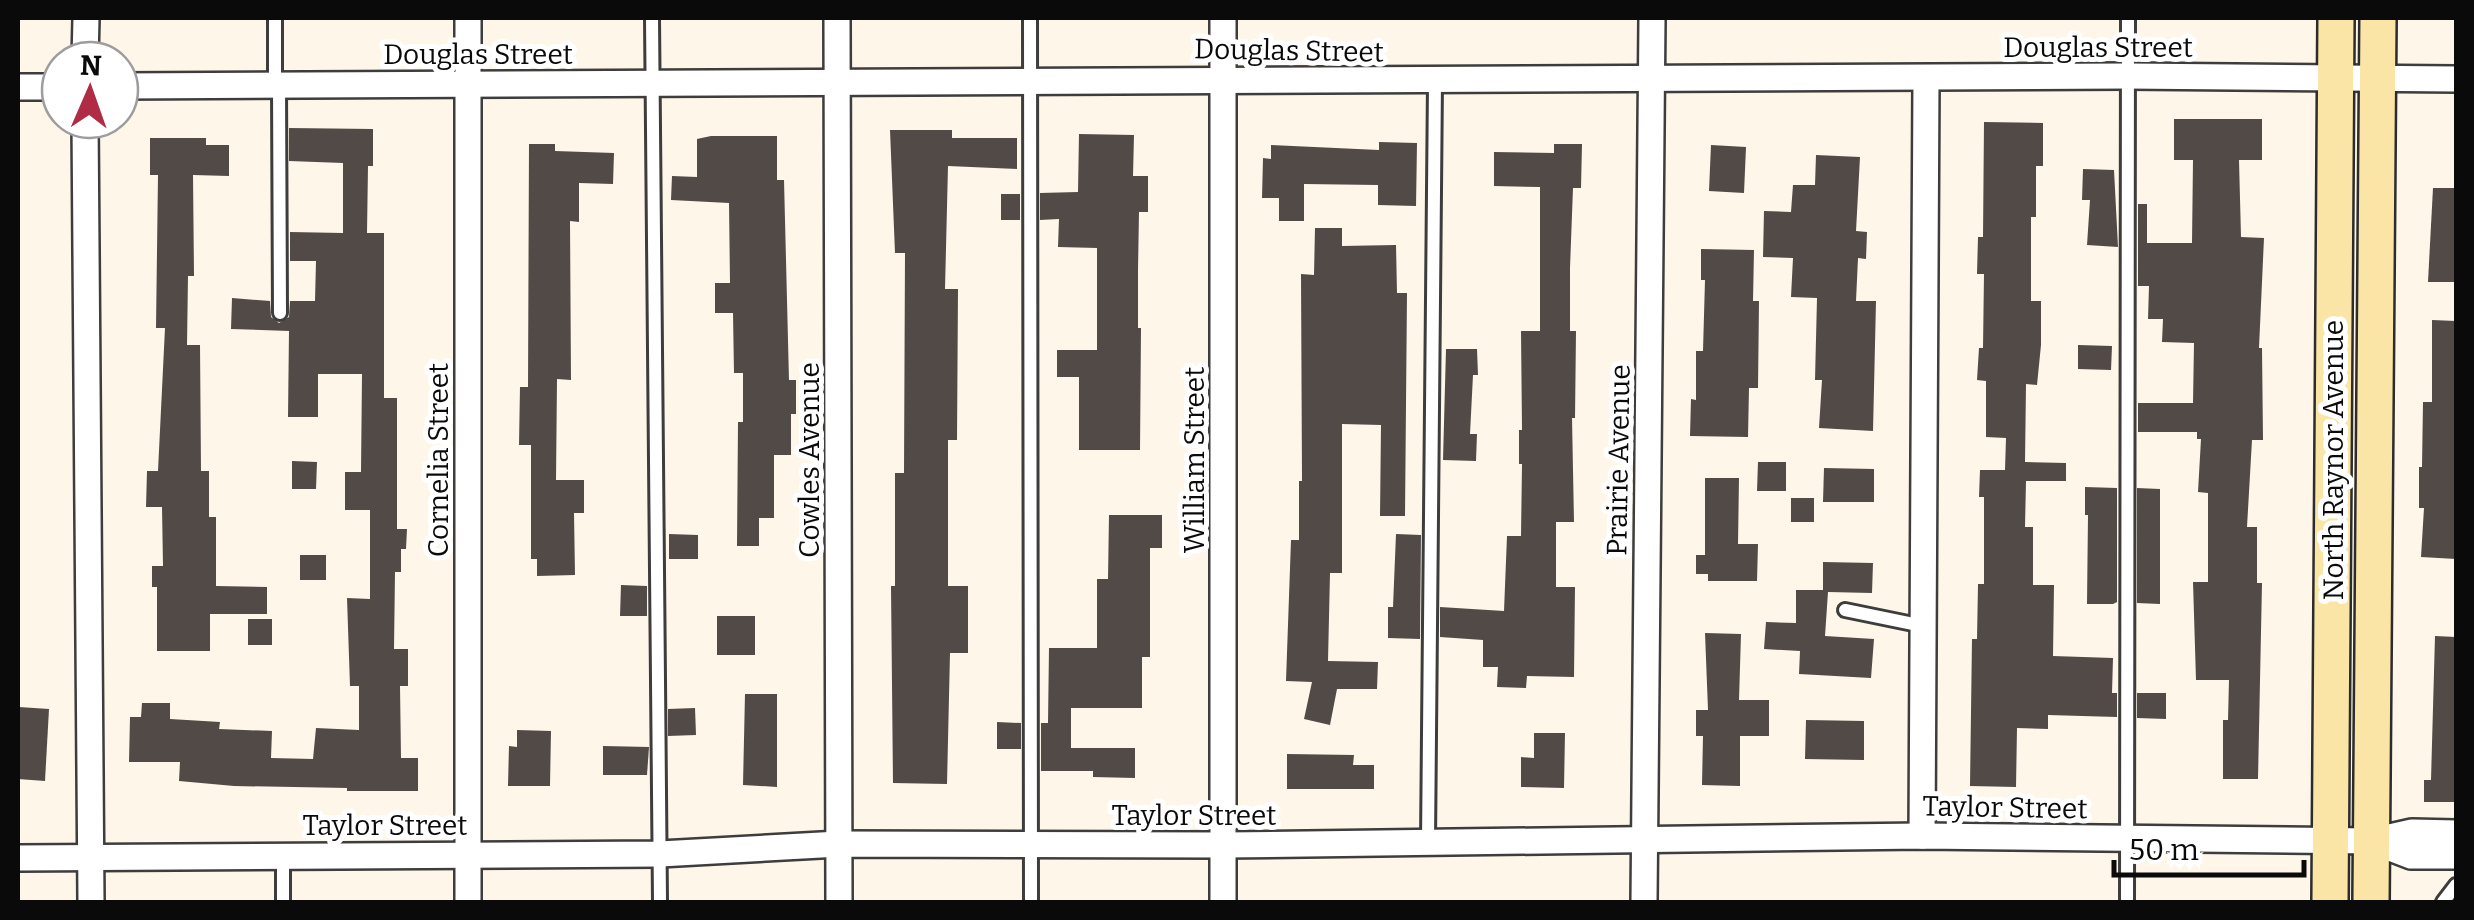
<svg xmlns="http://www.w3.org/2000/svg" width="2474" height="920" viewBox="0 0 2474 920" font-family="Bitter,serif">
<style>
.building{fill:#524a47}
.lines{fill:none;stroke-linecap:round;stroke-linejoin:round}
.service-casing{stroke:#3d3d3d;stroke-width:18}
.minor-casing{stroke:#3d3d3d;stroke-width:30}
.secondary-casing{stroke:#2c2c2c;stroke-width:40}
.service{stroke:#fff;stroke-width:12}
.minor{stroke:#fff;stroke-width:25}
.secondary{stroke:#fae5a6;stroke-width:35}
.labels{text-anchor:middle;stroke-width:10;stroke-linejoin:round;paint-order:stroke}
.street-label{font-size:28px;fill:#0a0a0a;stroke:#fff}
</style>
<rect width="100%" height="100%" fill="#fef6e8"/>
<!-- building -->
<g class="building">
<path d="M2174 119H2262V160H2239L2241 237 2264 238 2259 348H2262L2263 440H2252L2247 527H2257V583H2262L2258 779H2223V720H2228L2229 680H2196L2193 582H2208V493L2198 492 2201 439H2197V432H2138V403H2193L2194 343 2162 342 2163 319H2148L2149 286H2138V204H2147V243H2192L2193 160H2174Z"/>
<path d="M1984 122 2043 123V166H2036V217H2031V301H2041V345L2037 385 2026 384 2025 462 2066 463V481H2026L2025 527H2033V585H2054L2053 656 2113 658 2112 693H2117V717L2048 715V729L2017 728 2016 787 1970 786 1972 639H1977L1978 584H1984V497H1979L1980 470H2005L2006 438 1986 437V381L1977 380 1979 348H1983L1984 274H1977L1978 237H1983Z"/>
<path d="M289 128 373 129V166H368L367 233H384V398H397V529H407L406 549H401V572H395L394 649H408V686H400L401 758H418V791H347V788L234 786 179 781 180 762H129L130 717H141L142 703H170V719L220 722 219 729 272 731 271 758 313 759 316 728 359 730V686H350L347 598 370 599V510H345V472H361L362 374H318V417H288L289 331 231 329 232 298 270 301 271 317 279 323 289 317 290 301H315L316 261H290V232L343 233V163L289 161Z"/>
<path d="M890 130H952V138H1017V169L948 166 945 289H958L957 440H948V586H968V653H950L947 784 893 783 891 586H895V473H904L905 253H895Z"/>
<path d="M1079 134 1134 135 1133 176H1148V212H1139L1138 270V328H1141L1140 450H1079V377H1057V350H1097V248L1058 247 1059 219 1040 220V193L1078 192Z"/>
<path d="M711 136H777V180H784L789 380H796V414H791V455H774V518H759V546H737L738 422H743V373H734L733 313H715V283H730L729 203 671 200 672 176 697 177V139Z"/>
<path d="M150 138H206V145H229V176L193 175 194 276H188L187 345H200L201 471H209V517H216V586L267 587V614H210V651H157V587H152V566H163L162 507H146L147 471H158L165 328H156L158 175H150Z"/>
<path d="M1379 142 1417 143 1416 206 1378 205V185L1304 184V221H1279V198H1262L1263 158 1271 159V145L1379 150Z"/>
<path d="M529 144H555V151L614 153 613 184 579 183V222L570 221 571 380 557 379 556 480H584V513H574L575 575 537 576V559H531V445H519L520 387H528Z"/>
<path d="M1554 144H1582L1581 188H1573L1570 268V331H1576L1575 418H1572L1574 522H1556V587H1575L1574 677 1527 676 1526 688 1497 687 1498 667H1483V640L1440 637V607L1504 611 1507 536H1521L1522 464H1519V430H1522L1521 331H1540V187L1494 186V152L1554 153Z"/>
<path d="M1711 145 1746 147 1744 193 1709 191Z"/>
<path d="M1816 155 1860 157 1856 231 1867 232 1866 259 1858 258 1856 301H1876L1873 431 1819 428 1822 380H1815L1817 298 1791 297 1793 258 1763 257 1764 211 1791 212 1793 185H1815Z"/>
<path d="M2083 169 2114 170 2118 247 2087 245 2090 200H2082Z"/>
<path d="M2433 188H2456V282H2428Z"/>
<rect x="1001" y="194" width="19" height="26"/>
<path d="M1315 228H1342V246L1396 245 1397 293H1407L1405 516H1380L1381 425 1342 424V573H1330L1328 661 1378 662 1377 689H1337L1330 725 1304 719 1312 682 1286 681 1291 540H1299V481H1302L1301 274 1314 275Z"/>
<path d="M1701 249 1754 250 1753 301H1759L1758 388H1749L1748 437 1690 436 1691 399 1696 400V351H1703L1705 280H1701Z"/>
<path d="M2432 320 2456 321V559L2421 557 2424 508H2419V467H2422L2423 402H2432Z"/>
<path d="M2078 345 2112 346 2111 370 2078 369Z"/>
<path d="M1446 349H1477L1478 375H1473L1470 434H1477L1476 461 1443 460Z"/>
<path d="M292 461 317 462 316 489H292Z"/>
<path d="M1758 462H1786V491H1757Z"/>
<path d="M1824 468 1874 469V502H1823Z"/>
<path d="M1705 478H1739L1738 544H1758L1757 581H1708V574H1696V555H1705Z"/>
<path d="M2085 487 2117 488V602L2113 604H2087L2088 515H2085Z"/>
<path d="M2137 488 2160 489V604L2137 603Z"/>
<rect x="1791" y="498" width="23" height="24"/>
<path d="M1109 515H1162V548H1150V657H1142V708H1071V748H1135V778L1093 777V771H1041V723H1048L1049 648H1097V579H1108Z"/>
<path d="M669 534 698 535V559H669Z"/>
<path d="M1396 534 1421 535 1420 639 1388 638V607H1393Z"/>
<rect x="300" y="555" width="26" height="25"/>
<path d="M1823 562 1873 563 1872 593 1828 592 1825 636 1874 639 1871 678 1799 674 1800 651 1764 649 1766 622 1796 623V590H1823Z"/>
<path d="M621 585 647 586V616H620Z"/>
<rect x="717" y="616" width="38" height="39"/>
<rect x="248" y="619" width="24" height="26"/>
<path d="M1705 633 1741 634 1739 700H1769V736H1740V786L1702 785 1703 736H1696V710H1708Z"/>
<path d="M2435 636 2456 637V802H2424V780H2431Z"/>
<path d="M2137 693H2166V719L2137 718Z"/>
<path d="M745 694H777V787L743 785Z"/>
<path d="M19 707 49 709 45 781 18 779Z"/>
<path d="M695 708 696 735 668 736V709Z"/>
<path d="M1806 720 1864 721V760L1805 759Z"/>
<path d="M997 722 1021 723V749H997Z"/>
<path d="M517 730 551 731 550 786H508L509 746 517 747Z"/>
<path d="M1534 733H1565L1564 788 1521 787V757L1534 758Z"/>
<path d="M603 746 649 747 647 775H603Z"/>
<path d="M1287 754 1354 755 1353 765H1374V789H1287Z"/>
</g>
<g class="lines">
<!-- service casing -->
<g class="service-casing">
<g id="service">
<path d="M652 18 660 902"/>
<path d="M1030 18 1031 902"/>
<path d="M275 85V18"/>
<path d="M279 85 280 313"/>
<path d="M1845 610 1923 626"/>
<path d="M1428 842 1435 82"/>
<path d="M283 902V856"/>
<path d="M2127 902 2128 18"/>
<path d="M2443 902 2456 885"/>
</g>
</g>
<!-- minor casing -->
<g class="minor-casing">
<g id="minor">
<path d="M468 18V902"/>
<path d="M837 18 839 902"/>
<path d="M1223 18V902"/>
<path d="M85 60 86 18"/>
<path d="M120 86 2127 76 2456 79"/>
<path d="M18 87H60"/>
<path d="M85 120 91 902"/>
<path d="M1922 836 1926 79"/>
<path d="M2372 841 2411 856H2456"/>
<path d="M18 858 660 854 839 844 1225 845 1922 836 2372 841 2412 832 2456 833"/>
<path d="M1644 902 1652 18"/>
</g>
</g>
<!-- secondary casing -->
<g class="secondary-casing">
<g id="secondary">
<path d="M2330 902 2336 18"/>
<path d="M2371 902 2378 18"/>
</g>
</g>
<!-- service -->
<use href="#service" class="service"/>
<!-- minor -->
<use href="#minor" class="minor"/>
<!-- secondary -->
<use href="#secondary" class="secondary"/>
</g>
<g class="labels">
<!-- street labels -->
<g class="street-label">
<text x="2098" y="57">Douglas Street</text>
<text transform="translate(1289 50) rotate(1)" y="10">Douglas Street</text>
<text x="478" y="64">Douglas Street</text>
<text transform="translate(438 460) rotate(-90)" y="10">Cornelia Street</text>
<text transform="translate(809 460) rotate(-90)" y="10">Cowles Avenue</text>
<text transform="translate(1194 460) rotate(-90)" y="10">William Street</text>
<text transform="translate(1618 460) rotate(-89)" y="10">Prairie Avenue</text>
<text transform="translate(2333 460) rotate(-90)" y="10">North Raynor Avenue</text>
<text transform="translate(2005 807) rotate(1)" y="10">Taylor Street</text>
<text x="1194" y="825">Taylor Street</text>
<text x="385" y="835">Taylor Street</text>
</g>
</g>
<!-- border -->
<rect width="2474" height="920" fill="none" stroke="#0a0a0a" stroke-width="40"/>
<!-- north arrow -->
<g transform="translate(90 90) rotate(2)"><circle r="48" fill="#ffffff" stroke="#9d9d9d" stroke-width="2.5"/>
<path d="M0-8L18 38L0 25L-18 38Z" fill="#b02b44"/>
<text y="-15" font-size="28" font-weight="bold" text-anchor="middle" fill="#0a0a0a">N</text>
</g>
<!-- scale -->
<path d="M2114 860v15h190v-15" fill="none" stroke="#0a0a0a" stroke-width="5"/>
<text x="2129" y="860" font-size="30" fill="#0a0a0a" stroke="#ffffff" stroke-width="8" paint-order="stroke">50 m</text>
</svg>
